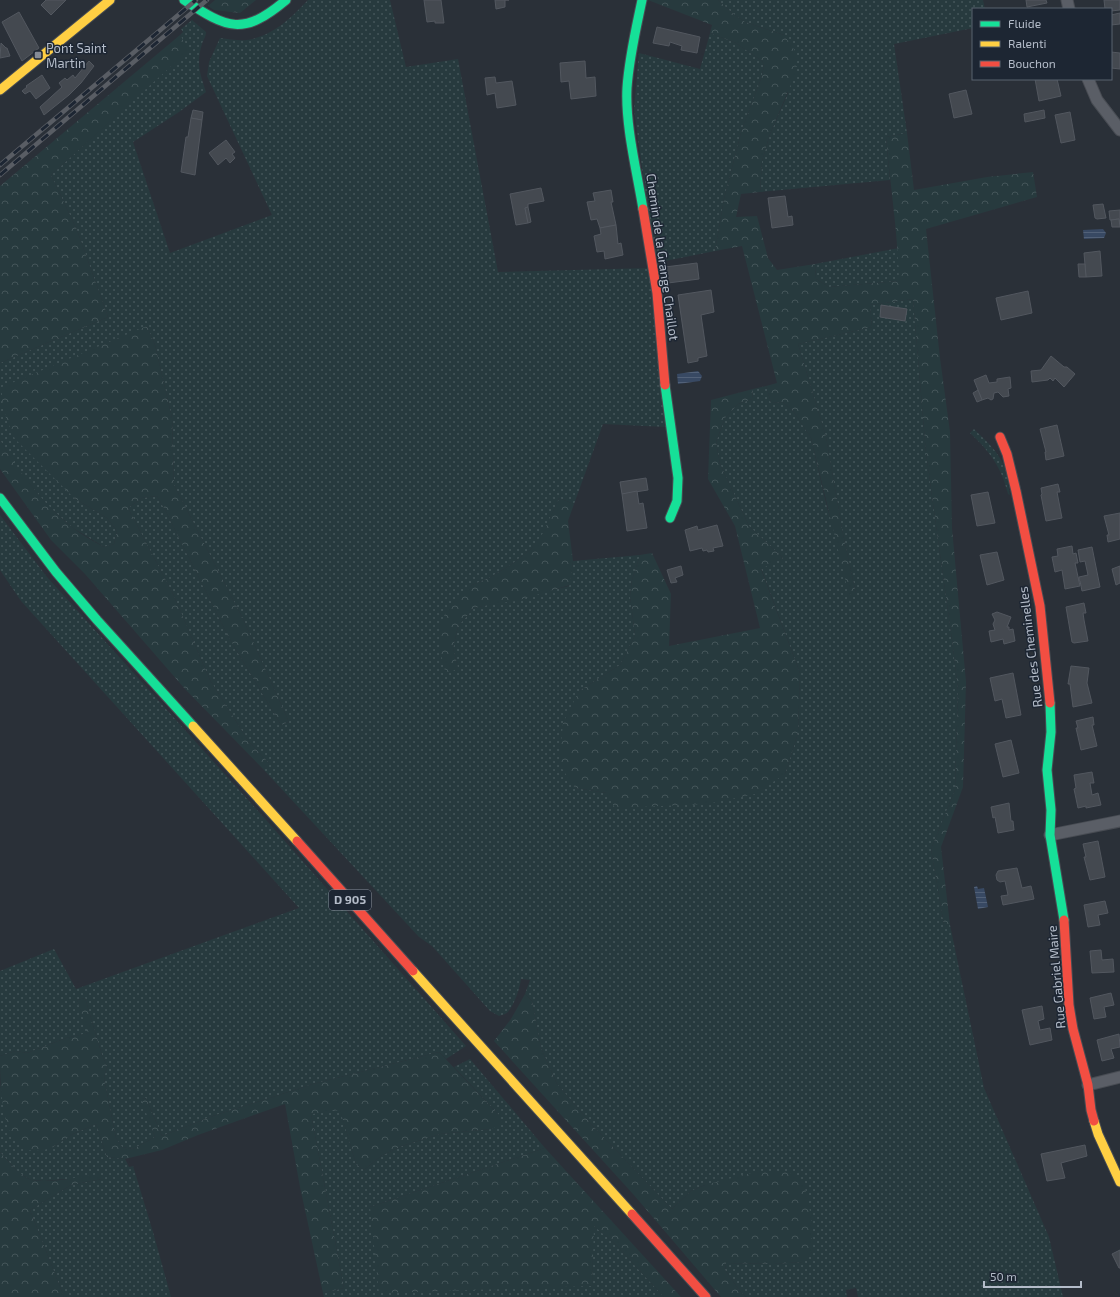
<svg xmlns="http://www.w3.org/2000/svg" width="1120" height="1297" viewBox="0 0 1120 1297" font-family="'Exo 2',sans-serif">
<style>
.grass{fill:url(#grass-dots)}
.forest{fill:url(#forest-crowns)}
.water{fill:url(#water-rules)}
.building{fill:#444950;stroke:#52575f}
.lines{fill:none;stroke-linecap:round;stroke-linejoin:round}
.street-casing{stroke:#484c53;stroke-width:13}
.fast-casing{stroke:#484c53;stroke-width:11}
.slow-casing{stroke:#484c53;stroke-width:11}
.jam-casing{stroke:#484c53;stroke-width:11}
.street{stroke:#5a5e66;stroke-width:11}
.fast{stroke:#16e098;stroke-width:9}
.slow{stroke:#ffcf43;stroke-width:9}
.jam{stroke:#f24e42;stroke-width:9}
.rail-casing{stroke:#595d64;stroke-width:4.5}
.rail{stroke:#1d2633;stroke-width:3;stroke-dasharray:9;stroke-linecap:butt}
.poi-dot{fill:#848b96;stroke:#1d2633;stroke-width:1.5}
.labels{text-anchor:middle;stroke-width:3;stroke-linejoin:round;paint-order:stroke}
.shield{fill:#1d2633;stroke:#878f9c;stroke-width:1}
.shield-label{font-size:12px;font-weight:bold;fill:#b4bcc9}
.poi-label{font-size:13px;fill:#b4bcc9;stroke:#1d2633;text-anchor:start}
.street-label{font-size:13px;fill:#b4bcc9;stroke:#1d2633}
</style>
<defs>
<pattern id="grass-dots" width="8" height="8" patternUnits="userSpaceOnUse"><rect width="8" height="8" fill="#273a3e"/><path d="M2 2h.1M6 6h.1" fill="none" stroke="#445559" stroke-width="1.8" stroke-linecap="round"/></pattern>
<pattern id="forest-crowns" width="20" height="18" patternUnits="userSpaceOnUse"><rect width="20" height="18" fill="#273a3e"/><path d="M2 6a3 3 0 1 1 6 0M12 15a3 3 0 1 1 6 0" fill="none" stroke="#445559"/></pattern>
<pattern id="water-rules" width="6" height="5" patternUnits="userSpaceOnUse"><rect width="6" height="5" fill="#384963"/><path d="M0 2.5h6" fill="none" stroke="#526178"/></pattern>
</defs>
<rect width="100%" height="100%" fill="#2a3038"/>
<!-- grass -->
<g class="grass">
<path d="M308 0H390L406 67 458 59 498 272 650 268 666 427 603 424 574 504 559 498 543 534 531 549 512 564 489 578 472 585 440 625 458 668 453 648 458 626 474 608 569 586 573 561 640 555 632 580 630 596 635 635 620 665 579 691 575 788 607 793 785 774 798 733 800 673 761 568 783 558 749 526 720 464 716 442 725 418 738 404 752 399 753 389 766 386 771 403 783 402 794 412 811 438 827 507 856 594 843 534 826 437 798 344 872 327 870 305 913 299 926 453 953 647 958 690 955 790 931 849 944 925H950L984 1088 1049 1237 1063 1297H858L856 1288 846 1290 847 1297H746L739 1290 725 1270 726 1263 773 1264 803 1262 812 1252 705 1185 691 1191 672 1209 593 1126 557 1084 541 1048 532 1001 525 994 530 980 521 979C520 988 513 1010 505 1014 503 1015 501 1015 499 1016L490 1011 432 946 419 937 263 769 269 763 249 742 210 680 173 594 128 508 142 498 157 496 164 508 228 636 281 725 289 722 243 619 174 485 172 418 155 345 147 326 74 498 107 518 117 531 114 544 104 547 73 528 48 506 18 470 0 440V363L108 317 77 230 51 175 188 50 180 35 183 32 181 29 192 20 206 32C206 37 203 40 202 44 196 63 200 74 206 92L179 112 133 142 170 253 272 215 207 76 209 62 220 38C229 39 239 41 247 40 273 36 291 18 308 0Z"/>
<path d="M718 0H983L985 9H973V28L894 44 907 133 886 137 890 180 760 192 762 161 770 134 788 93 784 35 745 22 732 13Z"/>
<path d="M710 33 736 43 762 61 764 66 761 79 742 129 724 199 715 251 655 263 634 109 639 53 700 69Z"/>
<path d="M899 248V281L829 287 816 279 815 264Z"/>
<path d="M974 429C985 440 998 451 1004 466 1008 475 1008 486 1010 495L1008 494C1001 466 990 452 970 433Z"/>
<path d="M0 515 47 577 267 821 466 1046 446 1059 439 1052 313 1084 213 1116 162 1136 146 1098 142 1099 155 1137 133 1149 122 1147 116 1138 104 1078 107 1066 102 1055 85 998 77 1000 89 1033 66 1038 27 1053 16 1051 0 1056V971L54 949 76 989 299 908 21 601 0 570Z"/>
<path d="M470 1059 545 1148 370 1207 592 1286 593 1225 615 1244 664 1297H324L323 1293 344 1288 311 1114 340 1109 356 1164 364 1170 381 1156 402 1146 440 1134 491 1129 499 1115 454 1067Z"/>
<path d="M0 1083 8 1126 53 1147 73 1134 96 1124 107 1157 125 1159 129 1167 133 1166 153 1232 171 1297H64L30 1210 71 1185 102 1179H65L44 1181 31 1180 19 1173 0 1152Z"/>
</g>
<!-- forest -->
<g class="forest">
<path d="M215 0H256L240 13 214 10 208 6Z"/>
<path d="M648 0H718L732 13 745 22 784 35 795 51 797 70 770 134 762 161 760 192 741 194 736 217 757 216 768 258 777 270 815 264 816 279 829 287 899 281C898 233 890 185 886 137L907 133 914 190 987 177 1033 172 1037 197 926 229 940 358 950 432 952 528 966 682 963 787 941 847 950 925H944L931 849 955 790 958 690 953 647 926 453 913 299 870 305 872 327 798 344 826 437 843 534 856 594 849 595 811 438 794 412 783 402 771 403 766 386 777 383 742 246 715 251 724 199 742 129 761 79 764 66 762 61 736 43 710 33 712 25Z"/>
<path d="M180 35 189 50 51 175 77 230 108 317 0 363V186Z"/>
<path d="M147 326 155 345 172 418 174 485 243 619 289 722 281 725 228 636 164 508 157 496 142 498 128 508 173 594 210 680 249 742 270 764 263 769 185 689 85 574 51 540 0 469V440C20 473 42 503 72 527 82 535 93 541 104 547L114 544 117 531 107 518 74 498 15 439 6 418 2 400V387Z"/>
<path d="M753 389 752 399 738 404 725 418 716 442 720 464 749 526 783 558 761 569 800 673 798 733 785 774 755 794 707 804 615 808 607 793 575 788 559 764 563 723 579 691 620 665 635 635 630 596 632 580 640 555 652 553 671 594 669 646 760 628 735 526 708 479 711 400Z"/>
<path d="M559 498 574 504 568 521 573 561 570 585 516 601 493 604 474 608 458 626 453 648 458 668 446 675 440 650V625L448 607 472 585 489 578 512 564 531 549 543 533Z"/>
<path d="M525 994 532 1001 541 1048 557 1084 593 1126 672 1209 691 1191 705 1185 755 1172H789L804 1183 812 1221V1252L804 1262 773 1264 726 1263 725 1270 739 1290 746 1297H721L633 1194 494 1041 511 1019Z"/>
<path d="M85 998 102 1055 107 1066 104 1078 116 1138 122 1147 133 1149 155 1137 141 1099 146 1098 162 1136 213 1116 313 1084 439 1052 499 1115 502 1124 491 1129 440 1134 402 1146 381 1156 364 1170 356 1164 340 1110 311 1114 344 1288 323 1293 300 1187 285 1104 198 1135 162 1150 125 1159 107 1157 96 1124 73 1134 53 1147 41 1151 24 1150C21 1146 16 1143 13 1138 1 1117 0 1080 0 1056L16 1051 27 1053 66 1038 88 1033 77 1000Z"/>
<path d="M545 1148 681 1297H664L615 1244 594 1226 592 1286 379 1293 370 1207Z"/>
<path d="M0 1152C9 1162 17 1173 29 1179 42 1185 85 1176 100 1174L102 1179 71 1185 30 1210 64 1297H0Z"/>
</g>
<!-- water -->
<g class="water">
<path d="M1103 229 1106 233 1104 238 1084 239 1083 230Z"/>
<path d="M698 371 702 376 700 381 678 384 677 374Z"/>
<path d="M977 886 978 889 984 888 988 907 978 909 974 887Z"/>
</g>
<!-- building -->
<g class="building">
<path d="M46 0H66L51 15 41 5Z"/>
<path d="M424 0H441L444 23H435V21L427 22Z"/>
<path d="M495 0H509H505V7L496 9Z"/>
<path d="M1026 0H1046L1047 3 1027 7Z"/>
<path d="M1104 0H1120V10L1111 11V9H1105Z"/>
<path d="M19 12 39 48 22 61 2 22Z"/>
<path d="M1120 13V24L1111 25V15Z"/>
<path d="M657 27 700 37 697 53 681 50 682 46 670 42 669 46 653 43Z"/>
<path d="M1 43 6 48H7L10 56 0 58Z"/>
<path d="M1111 52 1120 53V69L1111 68Z"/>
<path d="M89 61 94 66 81 83 69 95 44 115 40 107 62 87 59 83 65 78 67 80 73 75 75 78Z"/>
<path d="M585 61 586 78 595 77 596 96 571 99 569 81 561 82 560 63Z"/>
<path d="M42 75 50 88 36 99 30 91 25 94 22 91 27 87 26 86Z"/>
<path d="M495 77 496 83 512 81 516 105 497 108 495 93 487 95 485 78Z"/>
<path d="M1035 79H1057L1061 96 1039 101Z"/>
<path d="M966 90 972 114 954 118 949 94Z"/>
<path d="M193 110 203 112 202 120 191 118Z"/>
<path d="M1044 110 1045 118 1025 122 1024 114Z"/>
<path d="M1070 112 1075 140 1061 143 1055 115Z"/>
<path d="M191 118 202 120 195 175 181 172 186 137H188Z"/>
<path d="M226 140 235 152 232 154 235 158 230 163 226 158 218 165 209 153Z"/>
<path d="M541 188 544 201 528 204V207L525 208 528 223 516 225 510 194Z"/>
<path d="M611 190 613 202H611L616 225 600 228 597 219 591 220 587 202 595 201 593 193Z"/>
<path d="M785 196 788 217 792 216 793 225 772 228 768 198Z"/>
<path d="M1103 204 1106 218 1097 219 1095 218 1093 205Z"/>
<path d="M528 207 531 222 528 223 525 208Z"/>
<path d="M1120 210V224L1119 219 1110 220 1109 211Z"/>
<path d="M1119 219 1120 227H1112L1111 220Z"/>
<path d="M616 225 618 244 621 243 623 255 605 259 604 251 597 252 594 236 601 234 600 228Z"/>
<path d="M1100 251 1102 276 1086 277 1084 253Z"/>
<path d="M697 263 699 279 668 283 665 267Z"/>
<path d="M1078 264H1085L1086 277H1079Z"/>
<path d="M711 290 714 312 701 315 707 356 698 358V361L688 363 678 295Z"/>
<path d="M1028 291 1032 313 1001 320 996 298Z"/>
<path d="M881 305 907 309 905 321 880 317Z"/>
<path d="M1051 356 1064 367H1067L1075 374 1064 387 1055 378 1053 381 1050 378 1048 380 1032 382 1031 371 1041 370Z"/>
<path d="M986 375 989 383 997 382V379L1010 377 1011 388 1008 389 1009 396 1003 397 998 392 994 393 993 399 991 400 988 398 982 400 974 380Z"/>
<path d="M978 390 982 400 977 402 973 393Z"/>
<path d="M1057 425 1064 456 1046 460 1045 452H1046L1040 429Z"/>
<path d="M646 478 648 490 622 494 620 482Z"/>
<path d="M1058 484 1060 492H1057L1062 518 1046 521 1041 495 1042 494 1041 488Z"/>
<path d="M637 491 639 504 643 503 647 528 627 531 622 494Z"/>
<path d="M988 492 995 523 977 526 971 495Z"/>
<path d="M1120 513V539L1108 542 1107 535H1109L1104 516Z"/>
<path d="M717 525 723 546 713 548 714 551 708 552 707 550 703 551 702 548 690 551 685 530 697 526 698 530Z"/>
<path d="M1072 546 1073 554 1076 553 1078 563H1075L1080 586 1065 589 1062 570 1055 572 1052 557 1058 556 1057 549Z"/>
<path d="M1092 547 1100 587 1082 591 1080 581H1079V577L1088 575 1085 561 1080 562 1078 550Z"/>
<path d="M997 552 1004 580 987 585 980 555Z"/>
<path d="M681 566 683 575 675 578 677 582 671 583 667 570Z"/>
<path d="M1120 566V583L1116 585 1112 569Z"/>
<path d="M1084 603 1086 613H1083L1084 620 1088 641 1074 643 1072 642 1066 607Z"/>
<path d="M997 612 1011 617 1007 627H1009V630L1013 629 1015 641 1004 644 1003 639 991 642 989 631 995 630 993 624 995 620 992 614Z"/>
<path d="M1071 666 1089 668 1087 683 1092 703 1073 707 1070 684H1068Z"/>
<path d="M1013 673 1021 715 1006 718 1002 699 995 701 990 678Z"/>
<path d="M1093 717 1094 725H1092L1097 746 1081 750 1076 728H1078L1076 721Z"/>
<path d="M1011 740 1019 773 1003 777 995 744Z"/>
<path d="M1092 772 1094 783H1090L1092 795 1098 793 1101 805 1086 808V806L1078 808 1074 789 1076 788 1074 775Z"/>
<path d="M1009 803 1011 821H1013L1014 830 998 833 995 817 993 818 991 807Z"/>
<path d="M1098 841 1105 877 1090 880 1084 857H1086L1083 844Z"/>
<path d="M1017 868 1022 888 1031 886 1034 899 1003 905 1001 896 1008 895 1005 881 1000 882 997 880 996 875 998 871Z"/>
<path d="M1105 901 1108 913 1098 915 1100 925 1088 927 1084 905Z"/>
<path d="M1101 950 1102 960 1113 959 1114 972 1092 973 1090 951Z"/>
<path d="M1111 993 1114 1005 1104 1007 1106 1017 1094 1019 1090 998Z"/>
<path d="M1042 1006 1044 1019 1038 1021 1040 1030 1050 1028 1052 1040 1030 1045 1022 1010Z"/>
<path d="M1119 1034 1120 1047 1111 1049 1114 1058 1102 1061 1097 1040Z"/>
<path d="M1085 1145 1087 1156 1061 1163 1065 1178 1047 1181 1041 1154Z"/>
<path d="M1120 1250V1268H1119L1112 1254Z"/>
</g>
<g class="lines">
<!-- street casing -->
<g class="street-casing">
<g id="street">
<path d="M1067 0 1069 9"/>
<path d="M1088 79 1097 100 1120 130"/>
<path d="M1050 835 1120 821"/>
<path d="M1088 1085 1120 1077"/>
</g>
</g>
<!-- fast casing -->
<g class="fast-casing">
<g id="fast">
<path d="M184 0C228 29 243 36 286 0"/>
<path d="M642 0C636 29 629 58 627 88 625 125 637 172 643 209"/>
<path d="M665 385 678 478 677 501 670 518"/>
<path d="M0 498 56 572 97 620 193 726"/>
<path d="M1050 703 1051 732 1047 770 1051 810 1050 835 1064 920"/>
</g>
</g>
<!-- slow casing -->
<g class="slow-casing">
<g id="slow">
<path d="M0 90 110 0"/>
<path d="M193 726 297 841"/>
<path d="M413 971 632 1214"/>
<path d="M1094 1121 1098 1134 1120 1182"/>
</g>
</g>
<!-- jam casing -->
<g class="jam-casing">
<g id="jam">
<path d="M643 209 657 293 665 385"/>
<path d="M1000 437 1007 454 1016 491 1040 606 1050 703"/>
<path d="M297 841 413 971"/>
<path d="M1064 920 1069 1005 1073 1029 1088 1085 1091 1110 1094 1121"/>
<path d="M632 1214 706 1297"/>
</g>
</g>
<!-- street -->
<use href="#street" class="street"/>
<!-- fast -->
<use href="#fast" class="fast"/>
<!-- slow -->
<use href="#slow" class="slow"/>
<!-- jam -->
<use href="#jam" class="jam"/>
<!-- rail casing -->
<g class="rail-casing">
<g id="rail">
<path d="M0 165 196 0"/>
<path d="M0 175 207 0"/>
</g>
</g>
<!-- rail -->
<use href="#rail" class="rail"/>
</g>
<!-- markers -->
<rect class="poi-dot" x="34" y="51" width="8" height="8" rx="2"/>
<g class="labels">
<!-- shield labels -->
<rect class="shield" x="329" y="890" width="42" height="20" rx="3"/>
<g class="shield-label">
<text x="350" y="904">D 905</text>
</g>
<!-- poi labels -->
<g class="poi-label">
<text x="46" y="53">Pont Saint<tspan x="46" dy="15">Martin</tspan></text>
</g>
<!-- street labels -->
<g class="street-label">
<text transform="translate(663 257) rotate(82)" y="5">Chemin de la Grange Chaillot</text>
<text transform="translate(1030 647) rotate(-97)" y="5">Rue des Cheminelles</text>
<text transform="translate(1056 977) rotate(-95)" y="5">Rue Gabriel Maire</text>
</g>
</g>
<!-- legend -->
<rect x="972" y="8" width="140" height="72" fill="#1d2633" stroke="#59626f"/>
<rect x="980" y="21" width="20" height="6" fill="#16e098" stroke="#59626f"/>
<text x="1008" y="28" font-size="12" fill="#b4bcc9">Fluide</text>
<rect x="980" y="41" width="20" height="6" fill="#ffcf43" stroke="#59626f"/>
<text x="1008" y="48" font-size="12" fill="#b4bcc9">Ralenti</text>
<rect x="980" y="61" width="20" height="6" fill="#f24e42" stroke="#59626f"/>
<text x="1008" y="68" font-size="12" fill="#b4bcc9">Bouchon</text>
<!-- scale -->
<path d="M984 1281v6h97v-6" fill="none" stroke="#b4bcc9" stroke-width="2"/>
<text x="990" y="1281" font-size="12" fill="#b4bcc9" stroke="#1d2633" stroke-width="3" paint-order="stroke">50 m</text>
</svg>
